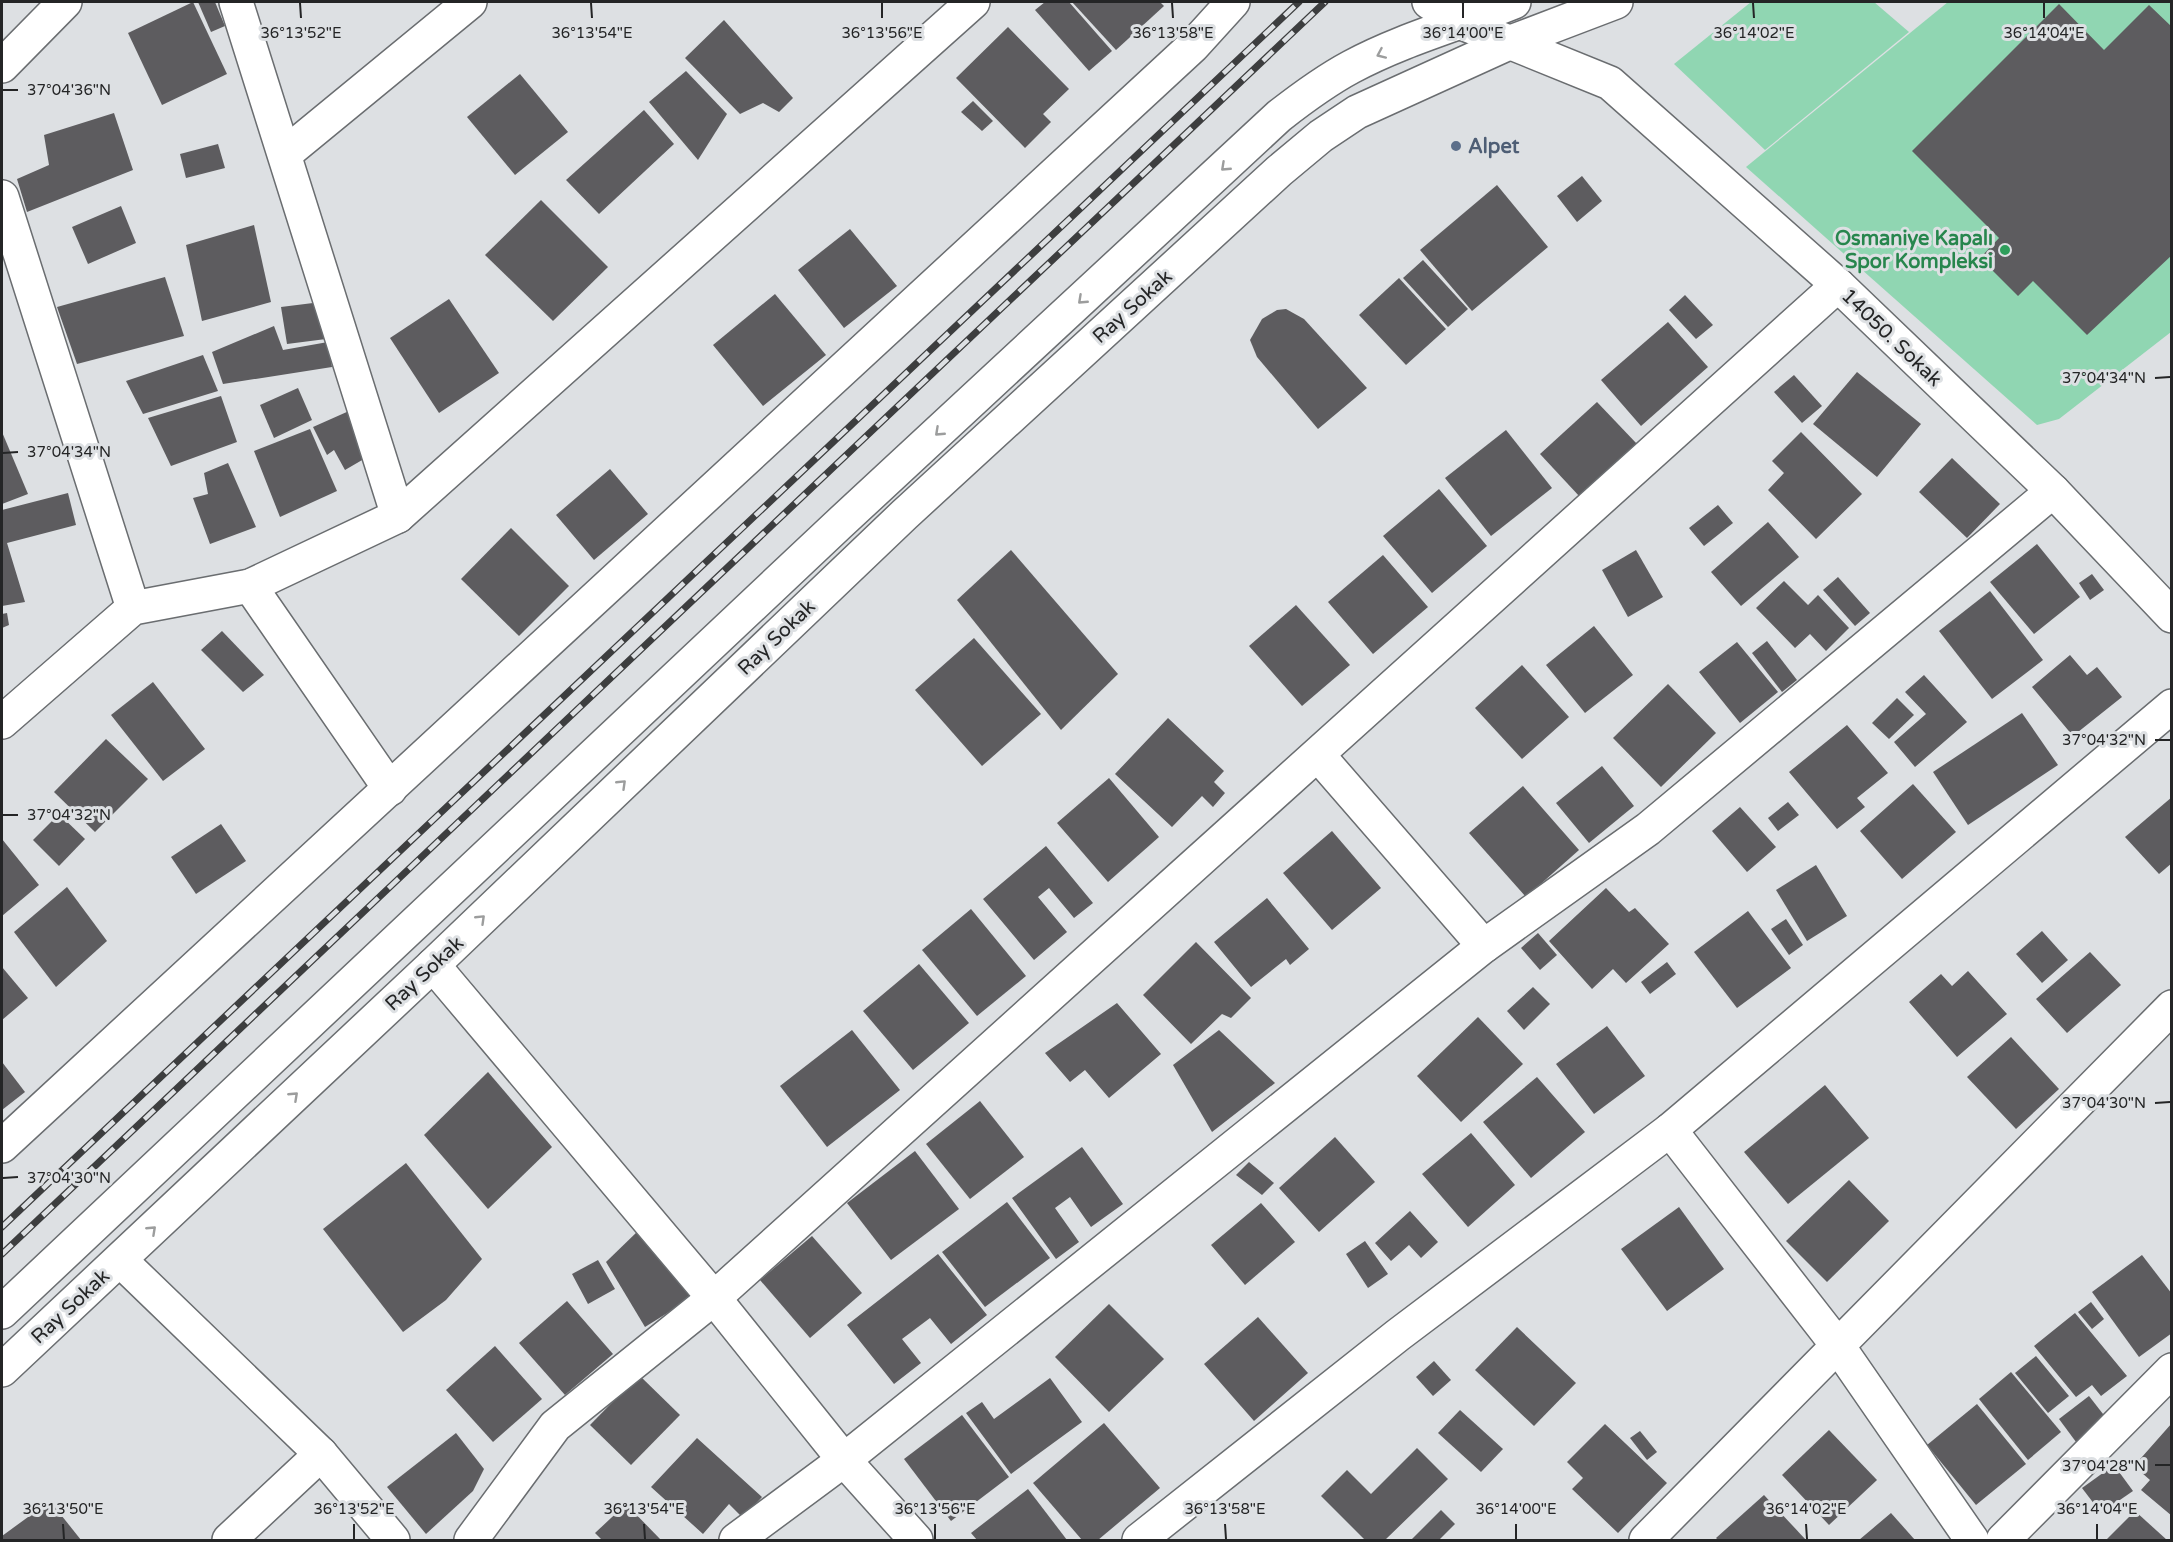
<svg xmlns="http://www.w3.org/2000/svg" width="2173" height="1542" viewBox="0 0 2173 1542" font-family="'Varela Round',sans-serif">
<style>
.green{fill:#90d6b2}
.building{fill:#5d5c5f}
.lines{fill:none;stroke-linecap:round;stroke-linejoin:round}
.minor-casing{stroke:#6a6d70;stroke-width:36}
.minor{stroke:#fff;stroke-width:33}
.rail-casing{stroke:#3d3e3f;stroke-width:7}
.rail{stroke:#dde0e3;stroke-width:4.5;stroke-dasharray:14;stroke-linecap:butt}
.oneway{stroke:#9c9d9d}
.ticks{fill:none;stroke:#242526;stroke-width:2}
.service-dot{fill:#5c6f8a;stroke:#dde0e3;stroke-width:2}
.leisure-dot{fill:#2e9e5b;stroke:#dde0e3;stroke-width:2}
.labels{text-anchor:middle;stroke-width:6;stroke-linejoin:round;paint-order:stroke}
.service-label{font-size:20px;font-weight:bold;fill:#4e5e75;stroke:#dde0e3;text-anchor:start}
.leisure-label{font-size:20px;font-weight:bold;fill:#27864d;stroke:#dde0e3;text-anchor:end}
.street-label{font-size:20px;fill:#242526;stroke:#dde0e3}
.ticks-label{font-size:15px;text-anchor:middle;fill:#242526;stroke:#dde0e3;stroke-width:6;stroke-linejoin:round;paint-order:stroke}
</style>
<rect width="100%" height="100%" fill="#dde0e3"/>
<!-- green -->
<g class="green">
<path d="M1751 2H1874L1909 32 1765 150 1674 64Z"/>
<path d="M1948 2H2171V332L2059 419 2037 425 1746 167Z"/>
</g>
<!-- building -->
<g class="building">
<path d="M193 2 227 74 162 105 128 33Z"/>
<path d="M198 2H215L225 26 211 32Z"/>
<path d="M1045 2H1069L1112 51 1089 71 1035 10Z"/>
<path d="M1072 2H1160L1164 6 1116 50Z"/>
<path d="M2059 4 2104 50 2149 5 2172 27V255L2087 335 2033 281 2018 296 1980 258 1999 238 1912 151Z"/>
<path d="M724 20 793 98 779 112 763 103 740 114 685 58Z"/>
<path d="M1008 27 1069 89 1043 114 1051 122 1025 148 956 78Z"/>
<path d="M686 71 727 114 698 160 649 102Z"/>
<path d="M520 74 568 132 515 175 467 117Z"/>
<path d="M973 101 993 121 982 131 961 112Z"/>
<path d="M644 110 674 144 599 214 566 180Z"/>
<path d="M114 113 133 170 27 212 17 179 49 165 44 135Z"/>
<path d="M218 144 225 168 186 178 180 154Z"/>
<path d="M1582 176 1602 201 1577 222 1557 196Z"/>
<path d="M1497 185 1548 247 1472 311 1420 250Z"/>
<path d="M541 200 608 267 553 321 485 255Z"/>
<path d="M121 206 136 243 88 264 72 227Z"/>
<path d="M254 225 271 302 202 321 186 245Z"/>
<path d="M850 229 897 286 844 328 798 270Z"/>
<path d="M1423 260 1468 309 1448 327 1403 278Z"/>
<path d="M165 277 184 336 77 364 57 307Z"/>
<path d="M1399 278 1446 329 1406 365 1359 315Z"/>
<path d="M775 294 826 355 763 406 713 345Z"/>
<path d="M1685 295 1713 325 1696 339 1669 310Z"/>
<path d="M449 299 499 373 439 413 390 338Z"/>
<path d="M321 302 326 339 287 344 281 307Z"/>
<path d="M1286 309 1304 319 1367 388 1318 429 1257 357 1250 340 1262 319 1277 310Z"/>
<path d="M1668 322 1708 367 1641 426 1601 380Z"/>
<path d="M274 326 283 350 328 342 332 367 223 384 212 352Z"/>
<path d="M203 355 218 391 143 414 126 381Z"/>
<path d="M1857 372 1921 424 1877 477 1813 424Z"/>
<path d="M1794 375 1822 406 1802 423 1774 392Z"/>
<path d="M298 388 312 420 274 438 260 405Z"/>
<path d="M221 396 237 442 171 466 148 418Z"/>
<path d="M1597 402 1637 444 1580 497 1540 454Z"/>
<path d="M349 411 369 456 345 470 334 450 327 455 313 427Z"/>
<path d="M310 429 337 491 280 517 254 451Z"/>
<path d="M1506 430 1552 488 1491 536 1445 478Z"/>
<path d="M2 432 28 494 2 504Z"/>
<path d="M1801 432 1862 494 1816 539 1768 490 1784 473 1772 461Z"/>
<path d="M1952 458 2000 504 1967 538 1919 492Z"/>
<path d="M228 463 256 527 210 544 193 498 208 494 204 473Z"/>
<path d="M610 469 648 514 594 560 556 515Z"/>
<path d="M1439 489 1487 546 1432 593 1383 536Z"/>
<path d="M68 493 76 525 7 543 25 602 2 606V510Z"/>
<path d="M1718 505 1733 523 1704 546 1689 528Z"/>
<path d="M1768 522 1799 557 1741 606 1711 572Z"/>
<path d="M511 528 569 586 519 636 461 579Z"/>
<path d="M2037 544 2080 597 2034 634 1990 582Z"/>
<path d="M1011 550 1118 674 1061 730 957 600Z"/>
<path d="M1636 550 1663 597 1628 617 1602 570Z"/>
<path d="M1383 555 1428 607 1373 654 1328 602Z"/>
<path d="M2092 574 2104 590 2090 600 2079 583Z"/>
<path d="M1838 577 1870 613 1855 626 1823 590Z"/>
<path d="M1784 581 1808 605 1818 595 1849 628 1826 651 1810 634 1795 648 1756 608Z"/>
<path d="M1990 591 2043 660 1992 699 1939 631Z"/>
<path d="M1296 605 1350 665 1302 706 1249 646Z"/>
<path d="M7 613 9 625 2 628V614Z"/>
<path d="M1594 626 1633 675 1585 713 1546 665Z"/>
<path d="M222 631 264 675 243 692 201 650Z"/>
<path d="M974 638 1041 714 982 766 915 690Z"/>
<path d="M1767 641 1797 680 1782 692 1752 653Z"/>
<path d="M1737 642 1778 692 1740 723 1699 672Z"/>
<path d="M2070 655 2087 675 2097 667 2122 697 2073 736 2032 687Z"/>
<path d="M1522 665 1569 717 1522 759 1475 708Z"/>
<path d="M1924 675 1967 722 1915 767 1894 742 1926 714 1905 692Z"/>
<path d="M153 682 205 749 163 781 111 715Z"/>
<path d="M1668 684 1716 733 1661 787 1613 738Z"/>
<path d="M1897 698 1914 715 1889 739 1872 723Z"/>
<path d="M2022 713 2058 765 1968 825 1933 772Z"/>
<path d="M1168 718 1224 771 1214 782 1225 793 1213 807 1202 796 1172 827 1115 774Z"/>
<path d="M1847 725 1888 773 1857 798 1865 807 1837 829 1789 772Z"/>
<path d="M106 739 148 779 95 832 54 792Z"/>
<path d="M1602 766 1634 806 1589 843 1556 803Z"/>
<path d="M1109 778 1159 837 1108 882 1057 823Z"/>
<path d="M1913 784 1956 832 1902 879 1860 831Z"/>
<path d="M1523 786 1579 850 1526 897 1469 833Z"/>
<path d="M2172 797V863L2159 874 2125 837Z"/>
<path d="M1788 802 1799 815 1778 831 1768 818Z"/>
<path d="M1740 807 1776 847 1747 872 1712 831Z"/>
<path d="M59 814 85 839 59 866 33 840Z"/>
<path d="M221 824 246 861 196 894 171 857Z"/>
<path d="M1332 831 1381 888 1332 930 1283 873Z"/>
<path d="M2 839 39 885 2 916Z"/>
<path d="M1046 846 1093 903 1074 918 1049 888 1038 897 1067 932 1034 960 983 899Z"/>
<path d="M1816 865 1847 916 1807 941 1776 890Z"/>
<path d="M67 887 107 941 56 987 14 932Z"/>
<path d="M1606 888 1629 912 1635 908 1669 944 1626 983 1613 969 1592 989 1549 941Z"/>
<path d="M1267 898 1309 949 1290 965 1286 959 1251 987 1214 942Z"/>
<path d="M971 909 1026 976 977 1016 922 950Z"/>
<path d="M1748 911 1791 968 1737 1008 1694 952Z"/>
<path d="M1786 919 1803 945 1789 955 1771 929Z"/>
<path d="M2042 931 2068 960 2042 983 2016 954Z"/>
<path d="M1538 933 1557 955 1540 970 1521 948Z"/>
<path d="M1196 942 1251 998 1231 1018 1222 1014 1191 1044 1143 995Z"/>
<path d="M2090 952 2121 985 2067 1033 2036 999Z"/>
<path d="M1667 962 1676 974 1650 994 1641 982Z"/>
<path d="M919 964 969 1023 913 1070 863 1011Z"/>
<path d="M2 967 28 998 2 1020Z"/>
<path d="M1968 971 2007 1014 1957 1057 1909 1002 1941 974 1952 986Z"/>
<path d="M1533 987 1550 1004 1524 1030 1507 1011Z"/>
<path d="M1117 1003 1161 1054 1109 1098 1085 1070 1070 1082 1045 1053Z"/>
<path d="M1478 1017 1523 1064 1461 1122 1417 1076Z"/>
<path d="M1607 1026 1645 1076 1594 1114 1556 1064Z"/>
<path d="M852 1030 900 1090 827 1147 780 1086Z"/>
<path d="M1219 1030 1275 1083 1212 1132 1173 1065Z"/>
<path d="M2011 1037 2059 1089 2016 1129 1967 1077Z"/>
<path d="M2 1062 25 1092 2 1110Z"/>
<path d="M488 1072 552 1147 488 1209 424 1135Z"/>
<path d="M1537 1077 1585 1132 1531 1178 1483 1122Z"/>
<path d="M1825 1085 1869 1138 1788 1204 1744 1152Z"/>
<path d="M980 1101 1024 1157 970 1199 926 1144Z"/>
<path d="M1471 1133 1515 1185 1468 1227 1422 1174Z"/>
<path d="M1335 1137 1375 1182 1319 1232 1279 1188Z"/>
<path d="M1082 1147 1123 1204 1091 1227 1070 1197 1055 1208 1079 1242 1056 1259 1012 1198Z"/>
<path d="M915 1151 959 1209 891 1260 847 1203Z"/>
<path d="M1249 1162 1274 1183 1262 1195 1236 1175Z"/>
<path d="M406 1163 482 1259 446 1300 403 1332 323 1229Z"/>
<path d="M1849 1180 1889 1221 1827 1282 1786 1241Z"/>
<path d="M1007 1202 1050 1258 985 1307 942 1252Z"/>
<path d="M1261 1203 1295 1242 1245 1285 1211 1245Z"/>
<path d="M1679 1207 1724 1269 1667 1311 1621 1249Z"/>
<path d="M1410 1211 1438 1242 1421 1258 1409 1245 1391 1261 1375 1243Z"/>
<path d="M640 1229 693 1297 645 1327 606 1262Z"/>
<path d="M812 1236 862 1293 810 1338 760 1280Z"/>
<path d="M1365 1241 1388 1274 1368 1288 1346 1254Z"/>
<path d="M938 1254 987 1315 951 1344 930 1318 902 1339 921 1363 894 1384 847 1325Z"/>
<path d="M2142 1255 2172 1294V1333L2139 1357 2092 1292Z"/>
<path d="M598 1260 615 1289 588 1304 572 1274Z"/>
<path d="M567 1301 613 1354 565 1395 519 1343Z"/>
<path d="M2091 1302 2104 1319 2092 1329 2078 1312Z"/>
<path d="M1109 1304 1164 1359 1109 1412 1055 1357Z"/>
<path d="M2075 1313 2127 1376 2101 1396 2092 1385 2076 1397 2034 1346Z"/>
<path d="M1258 1317 1308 1373 1254 1421 1204 1364Z"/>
<path d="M1517 1327 1576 1383 1534 1426 1475 1370Z"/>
<path d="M495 1346 542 1399 493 1442 446 1390Z"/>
<path d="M2036 1356 2069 1396 2048 1413 2015 1373Z"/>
<path d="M1434 1361 1451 1380 1433 1396 1416 1377Z"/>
<path d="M2011 1372 2061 1432 2028 1460 1979 1399Z"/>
<path d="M639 1375 680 1415 631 1465 590 1425Z"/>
<path d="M1050 1378 1082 1422 1011 1474 966 1413 982 1402 994 1419Z"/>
<path d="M2089 1396 2110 1423 2079 1446 2059 1419Z"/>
<path d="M1977 1404 2026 1464 1976 1505 1927 1445Z"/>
<path d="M1460 1410 1503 1449 1481 1472 1438 1433Z"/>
<path d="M962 1415 1009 1477 951 1521 904 1459Z"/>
<path d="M1104 1423 1160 1488 1098 1540H1082L1033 1483Z"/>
<path d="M2172 1423V1516L2141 1490 2150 1480 2134 1466Z"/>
<path d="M1605 1424 1667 1483 1618 1533 1572 1489 1583 1478 1567 1462Z"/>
<path d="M1829 1430 1877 1480 1829 1525 1782 1475Z"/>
<path d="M1640 1431 1657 1452 1647 1460 1630 1438Z"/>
<path d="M456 1433 484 1469 473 1491 426 1534 387 1487Z"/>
<path d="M697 1438 762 1497 743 1518 729 1504 703 1534 651 1487Z"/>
<path d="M1417 1448 1448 1479 1385 1540H1365L1321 1496 1347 1470 1371 1494Z"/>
<path d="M2114 1465 2133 1491 2101 1513 2082 1488Z"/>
<path d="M1028 1489 1067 1540H977L971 1533Z"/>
<path d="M1764 1495 1806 1540H1718L1716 1538Z"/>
<path d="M50 1501 81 1540H2V1536Z"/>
<path d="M626 1504 661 1540H602L595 1533Z"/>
<path d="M1441 1510 1455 1524 1439 1540H1411Z"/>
<path d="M2135 1511 2167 1540H2106Z"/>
<path d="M1891 1513 1915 1540H1859Z"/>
</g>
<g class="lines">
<!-- minor casing -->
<g class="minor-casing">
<g id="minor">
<path d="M236 2 398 516"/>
<path d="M1429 2 1462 23 1610 83 1838 285 2053 491 2172 616"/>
<path d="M2 66 65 2"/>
<path d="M285 154 470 2"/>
<path d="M2 197 133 608"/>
<path d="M250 586 390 789"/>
<path d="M2 722 133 608 250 586 398 516 973 2"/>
<path d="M1318 755 1484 946"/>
<path d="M433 965 714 1298 844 1460 916 1540"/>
<path d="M1670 1130 1838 1346 1972 1540"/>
<path d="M2 1146 1193 46 1233 2"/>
<path d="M120 1260 321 1454 393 1540"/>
<path d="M2 1312 839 524 1279 116C1302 98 1325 81 1351 67 1403 39 1460 24 1514 2"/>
<path d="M2 1370 433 965 904 515 1279 171 1321 136 1357 112 1511 42 1616 2"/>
<path d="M229 1540 321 1454"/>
<path d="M471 1540 555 1426 714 1298 1838 285"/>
<path d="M736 1540 844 1460 1484 946 1648 829 2053 491"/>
<path d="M1139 1540 1398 1335 1670 1130 2172 706"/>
<path d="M1646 1540 2172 1007"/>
<path d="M2003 1540 2172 1370"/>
</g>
</g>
<!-- minor -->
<use href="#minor" class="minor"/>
<!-- rail casing -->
<g class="rail-casing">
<g id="rail">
<path d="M2 1227 1299 2"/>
<path d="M2 1254 1325 2"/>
</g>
</g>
<!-- rail -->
<use href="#rail" class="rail"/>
</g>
<!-- one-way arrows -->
<defs><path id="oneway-chevron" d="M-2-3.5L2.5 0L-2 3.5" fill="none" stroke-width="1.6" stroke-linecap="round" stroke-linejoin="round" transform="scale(1.5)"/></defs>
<g class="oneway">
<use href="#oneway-chevron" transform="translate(1381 54) rotate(156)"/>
<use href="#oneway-chevron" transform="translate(1225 167) rotate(137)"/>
<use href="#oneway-chevron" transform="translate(1082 300) rotate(137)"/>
<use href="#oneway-chevron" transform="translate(939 432) rotate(137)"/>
<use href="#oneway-chevron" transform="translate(622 784) rotate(-44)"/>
<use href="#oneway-chevron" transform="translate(481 919) rotate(-44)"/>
<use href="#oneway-chevron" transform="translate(294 1096) rotate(-43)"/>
<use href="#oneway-chevron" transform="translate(152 1230) rotate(-43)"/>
</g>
<!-- ticks -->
<path class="ticks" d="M300 3 301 18M591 3 592 18M882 3V18M1172 3 1173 18M1463 3V18M1753 3 1754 18M2044 3V18M3 90H18M2155 378 2170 377M3 453 18 452M2155 740H2170M3 815H18M2155 1103 2170 1102M3 1178 18 1177M2155 1465H2170M63 1524 64 1539M354 1524V1539M644 1524 645 1539M935 1524V1539M1225 1524 1226 1539M1516 1524V1539M1806 1524 1807 1539M2097 1524V1539"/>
<!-- markers -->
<circle class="service-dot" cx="1456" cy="146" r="6"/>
<circle class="leisure-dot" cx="2005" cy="250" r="6"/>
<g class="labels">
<!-- service labels -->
<g class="service-label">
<text x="1468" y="153">Alpet</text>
</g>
<!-- leisure labels -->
<g class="leisure-label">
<text x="1993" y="245">Osmaniye Kapalı<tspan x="1993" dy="23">Spor Kompleksi</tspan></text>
</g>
<!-- street labels -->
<g class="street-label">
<text transform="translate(1132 306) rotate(-42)" y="7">Ray Sokak</text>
<text transform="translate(1892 337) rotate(44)" y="7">14050. Sokak</text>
<text transform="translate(776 637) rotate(-44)" y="7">Ray Sokak</text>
<text transform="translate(424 973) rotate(-43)" y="7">Ray Sokak</text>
<text transform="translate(70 1306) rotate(-43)" y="7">Ray Sokak</text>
</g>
</g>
<g class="ticks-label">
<text x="301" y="38">36°13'52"E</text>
<text x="592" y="38">36°13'54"E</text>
<text x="882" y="38">36°13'56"E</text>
<text x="1173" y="38">36°13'58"E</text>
<text x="1463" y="38">36°14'00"E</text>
<text x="1754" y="38">36°14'02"E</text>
<text x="2044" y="38">36°14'04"E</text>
<text x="69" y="95">37°04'36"N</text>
<text x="2104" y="383">37°04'34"N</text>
<text x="69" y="457">37°04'34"N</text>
<text x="2104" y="745">37°04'32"N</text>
<text x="69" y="820">37°04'32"N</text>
<text x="2104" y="1108">37°04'30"N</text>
<text x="69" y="1183">37°04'30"N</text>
<text x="2104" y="1471">37°04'28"N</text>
<text x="63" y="1514">36°13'50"E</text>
<text x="354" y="1514">36°13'52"E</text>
<text x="644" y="1514">36°13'54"E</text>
<text x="935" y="1514">36°13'56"E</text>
<text x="1225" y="1514">36°13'58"E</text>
<text x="1516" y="1514">36°14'00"E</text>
<text x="1806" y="1514">36°14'02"E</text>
<text x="2097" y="1514">36°14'04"E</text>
</g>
<!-- border -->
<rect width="2173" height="1542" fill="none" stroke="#242526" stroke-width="6"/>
</svg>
